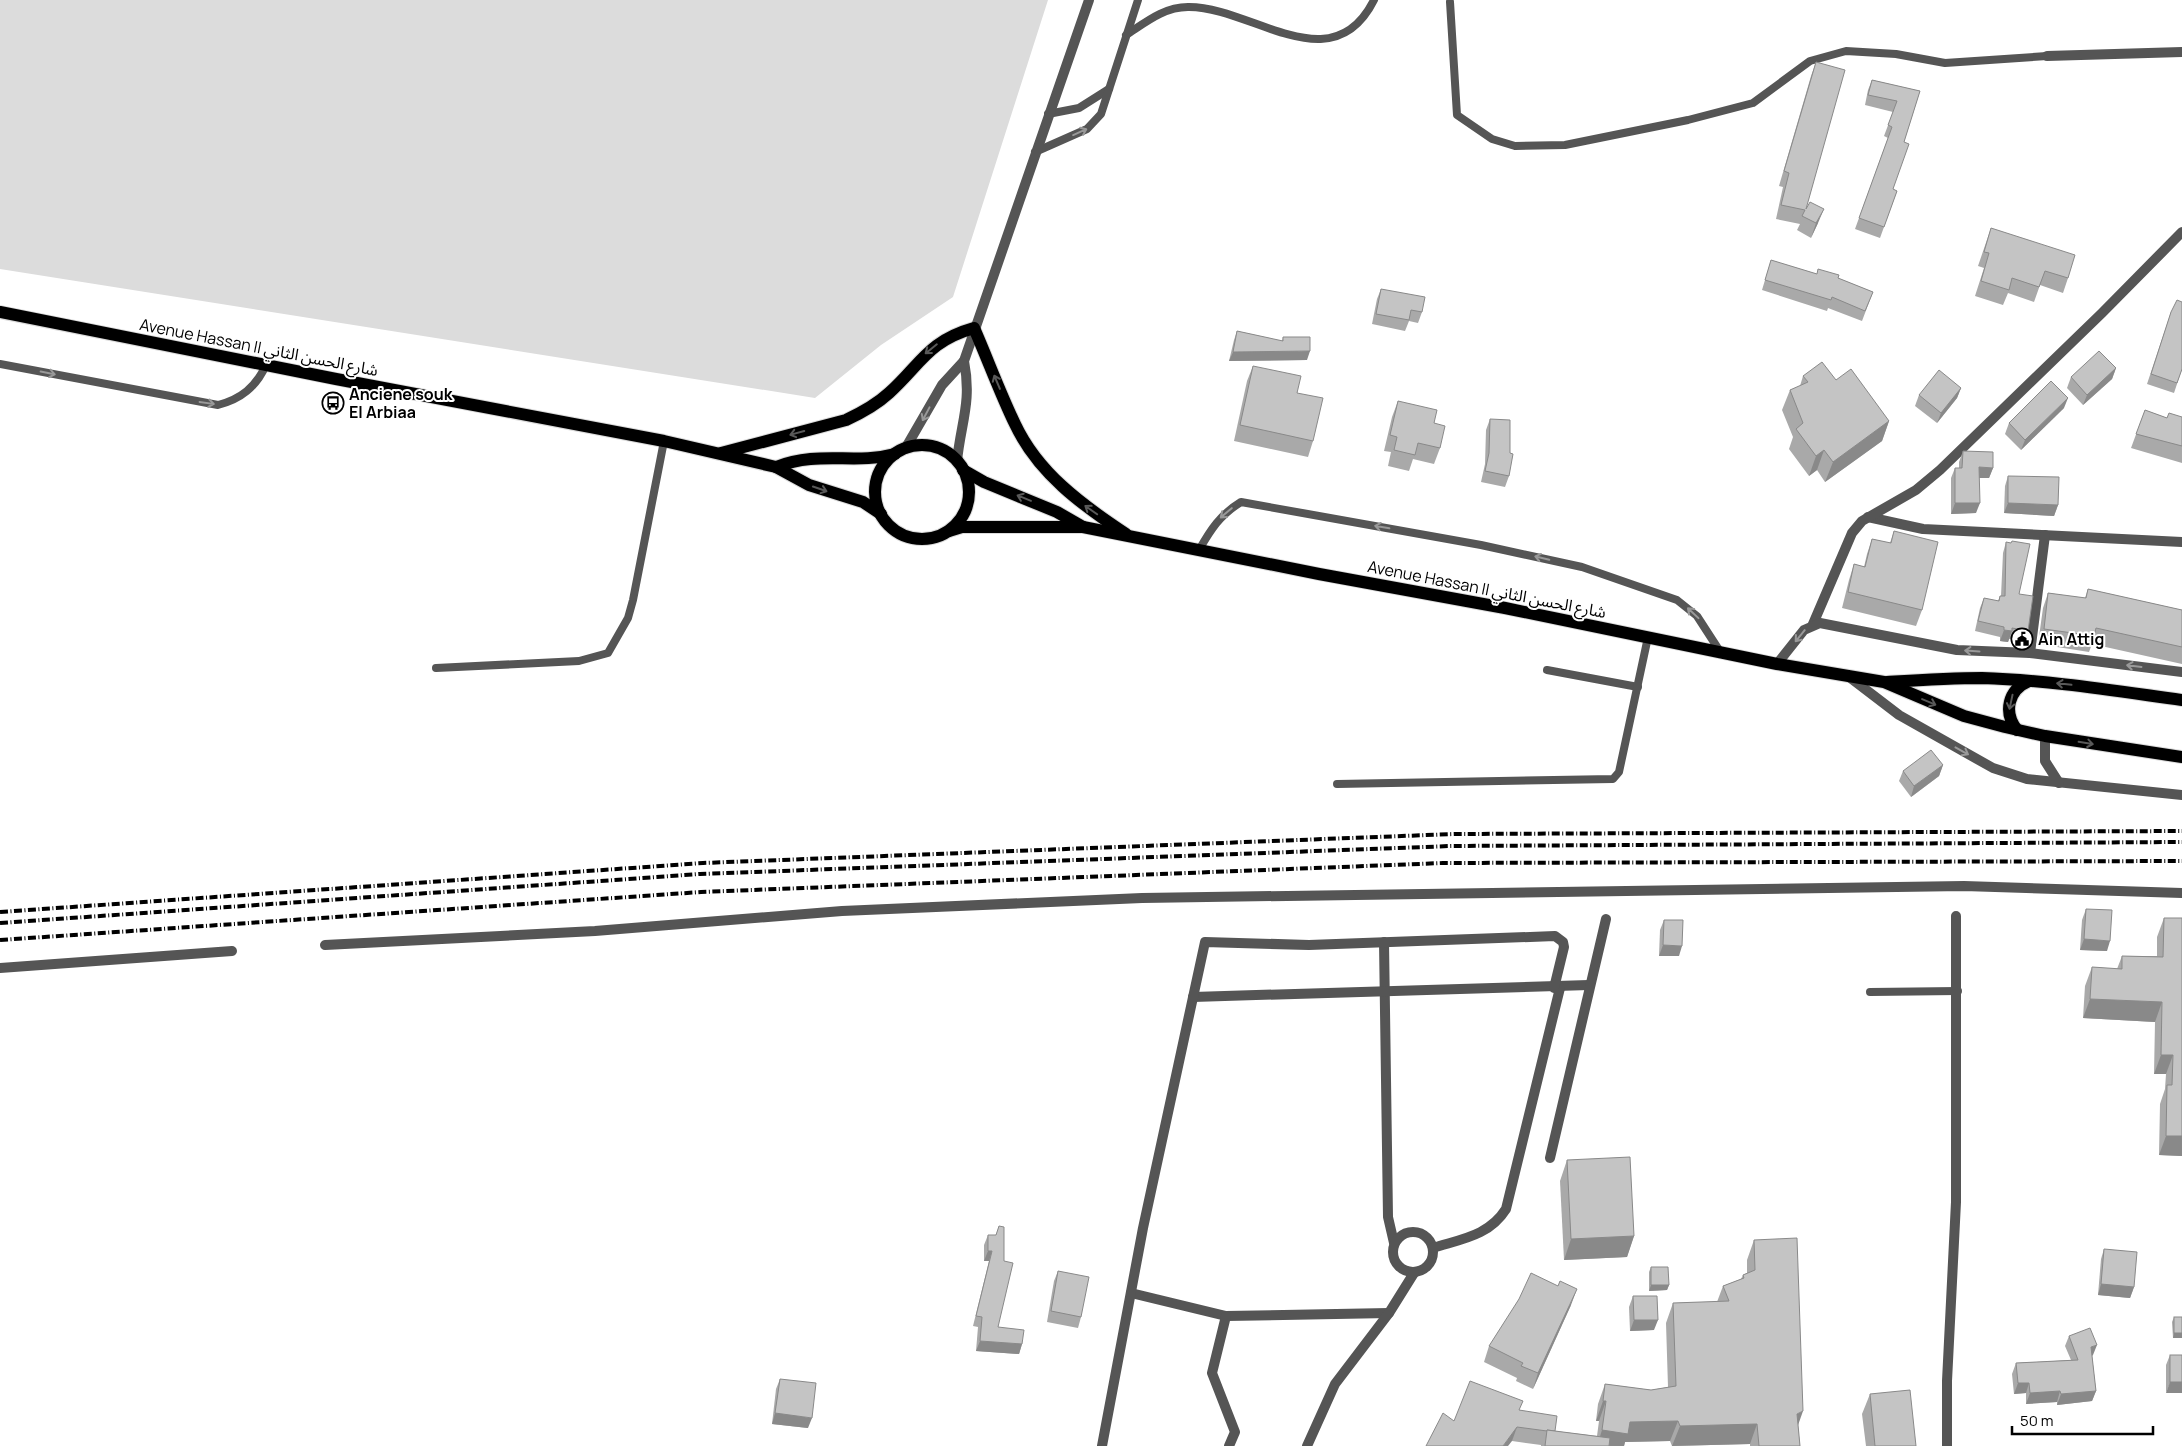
<svg xmlns="http://www.w3.org/2000/svg" width="2182" height="1446" viewBox="0 0 2182 1446" font-family="Manrope,'Noto Sans Arabic',sans-serif">
<style>
.green{fill:#dcdcdc}
.lines{fill:none;stroke-linecap:round;stroke-linejoin:round}
.primary-casing{stroke:#dbdbdb;stroke-width:14}
.service{stroke:#555;stroke-width:8}
.minor{stroke:#555;stroke-width:10}
.primary{stroke:#000;stroke-width:12}
.rail{stroke:#000;stroke-width:4;stroke-dasharray:8 2.5 1 2.5;stroke-linecap:butt}
.wall{fill:#a9a9a9}
.shaded-wall{fill:#898989}
.building{fill:#c4c4c4;stroke:#898989}
.oneway{stroke:#999}
.oneway2{stroke:#595959}
.labels{text-anchor:middle;stroke-width:4;stroke-linejoin:round;paint-order:stroke}
.street-label{font-size:16px;fill:#000;stroke:#fff}
.poi-label{font-size:16px;font-weight:bold;fill:#000;stroke:#fff;text-anchor:start}
</style>
<rect width="100%" height="100%" fill="#fff"/>
<!-- green -->
<path class="green" d="M0 0H1048L953 297 881 345 815 398 0 269Z"/>
<g class="lines">
<!-- primary casing -->
<g class="primary-casing">
<g id="primary">
<path d="M0 312 336 379 664 441 776 467 809 485 863 502 881 514"/>
<circle cx="922" cy="492" r="47"/>
<path d="M721 453 846 420C861 413 876 405 889 393 921 364 928 341 974 328 988 360 1000 393 1015 424 1038 473 1082 505 1126 534"/>
<path d="M776 467C820 450 854 465 895 454"/>
<path d="M963 470 984 482 1057 512 1083 527"/>
<path d="M949 531 962 527H1083L1319 574 1505 608 1777 664 1884 682 1964 716 2005 727 2045 736 2182 757"/>
<path d="M1887 682C1919 680 1950 678 1982 678 2049 680 2116 691 2182 700"/>
<path d="M2017 730C2003 712 2008 690 2029 681"/>
</g>
</g>
<!-- service -->
<g class="service">
<path d="M1450 2 1457 115 1492 139 1515 146 1565 145 1688 120 1753 103 1810 61 1846 51 1896 54 1945 63 2047 56"/>
<path d="M1126 35C1146 22 1164 7 1188 7 1251 6 1332 84 1374 0"/>
<path d="M1048 114 1079 108 1109 89"/>
<path d="M1035 152 1087 129 1101 114 1138 0"/>
<path d="M0 364 218 405C241 399 256 387 266 365"/>
<path d="M1199 550C1211 529 1220 515 1241 502L1481 545 1582 567 1677 600 1697 616 1721 653"/>
<path d="M436 668 579 661 608 653 628 618 633 600 664 441"/>
<path d="M1547 670 1638 687"/>
<path d="M1337 784 1613 779 1619 772 1648 637"/>
<path d="M1870 992 1958 991"/>
</g>
<!-- minor -->
<g class="minor">
<path d="M2047 56 2182 52"/>
<path d="M905 449 942 385 964 361"/>
<path d="M957 461C961 422 972 402 964 361L1089 0"/>
<path d="M1868 517 1923 529 2182 542"/>
<path d="M1813 624 1852 533 1862 521 1916 490 1940 470 2102 313 2182 232"/>
<path d="M2030 653 2045 535"/>
<path d="M1777 664 1804 630 1820 623 1957 650 2030 653 2182 672"/>
<path d="M1848 676 1899 715 1993 768 2027 779 2182 795"/>
<path d="M2045 736V761L2059 783"/>
<path d="M1384 942 1388 1217 1394 1243"/>
<path d="M325 945 595 931 842 911 1142 898 1964 886 2182 893"/>
<path d="M0 968 232 951"/>
<path d="M1193 997 1589 985"/>
<path d="M1550 1158 1606 919"/>
<circle cx="1413" cy="1252" r="20"/>
<path d="M1433 1248C1461 1239 1489 1236 1506 1209L1560 988"/>
<path d="M1131 1293 1226 1316 1389 1313"/>
<path d="M1226 1316 1212 1373 1235 1432 1229 1446"/>
<path d="M1102 1446 1143 1228 1205 942 1309 945 1555 936 1563 942 1564 947 1554 988"/>
<path d="M1307 1446 1335 1384 1389 1313 1414 1273"/>
<path d="M1947 1446V1381L1956 1202V916"/>
</g>
<!-- primary -->
<use href="#primary" class="primary"/>
<!-- rail -->
<g class="rail">
<path d="M0 912 703 863 1454 834 2182 831"/>
<path d="M0 923 700 874 1451 846 2182 842"/>
<path d="M0 940 701 892 1443 863 2182 861"/>
</g>
</g>
<!-- wall -->
<g class="wall">
<path d="M1816 62 1806 209 1818 223 1811 238 1797 230 1800 224 1776 219 1783 187 1779 186 1811 76Z"/>
<path d="M1872 80 1920 91 1904 142 1893 189 1897 191 1880 238 1855 229 1888 138 1884 136 1893 112 1865 105 1868 90Z"/>
<path d="M1991 228 2068 278 2063 293 2040 285 2034 302 2008 293 2003 305 1975 296 1984 268 1978 266Z"/>
<path d="M1771 260 1817 274 1838 278 1873 292 1862 321 1828 308 1827 311 1762 290Z"/>
<path d="M1381 289 1422 312 1418 323 1409 321 1405 331 1372 324 1377 299Z"/>
<path d="M2171 312 2182 369 2174 393 2147 384Z"/>
<path d="M1237 331 1282 341 1283 337 1307 360 1229 361 1234 340Z"/>
<path d="M1253 366 1297 393 1313 441 1308 457 1234 441 1247 381Z"/>
<path d="M2116 368 2112 379 2083 405 2067 388 2071 377Z"/>
<path d="M1803 376 1836 380 1889 421 1882 441 1825 482 1817 470 1809 476 1789 449 1793 437 1782 410 1790 390 1800 386Z"/>
<path d="M1961 388 1957 398 1937 423 1915 406 1919 395Z"/>
<path d="M1398 401 1434 423 1440 448 1434 464 1413 459 1409 471 1388 466 1391 452 1384 451 1392 417Z"/>
<path d="M2064 408 2021 450 2005 434 2009 423Z"/>
<path d="M2145 410 2167 418 2182 417V463L2131 448Z"/>
<path d="M1490 419 1509 476 1505 487 1481 482 1485 464 1486 430Z"/>
<path d="M1963 451 1993 468 1989 478H1979L1976 513 1951 514V478L1955 468H1959V462Z"/>
<path d="M2008 476 2058 505 2054 516 2004 513 2005 486Z"/>
<path d="M1894 531 1922 610 1916 626 1842 608 1849 580 1854 564 1864 567 1867 554 1872 539 1890 543Z"/>
<path d="M2006 542 2028 631 2024 642 2009 639 2008 642 2000 641V637L1975 631 1980 608 1984 598 1998 601 2000 596H2001L2003 553Z"/>
<path d="M2088 589 2182 610V664L2092 644 2089 652 2038 644 2043 608 2048 593 2085 598Z"/>
<path d="M1943 765 1939 776 1911 797 1899 781 1903 771Z"/>
<path d="M2086 909 2107 951 2080 950 2082 920Z"/>
<path d="M2164 918 2182 1156 2159 1155 2160 1104 2165 1089 2166 1074H2154L2155 1022 2083 1018 2085 986 2092 967 2117 969 2122 956H2157V937Z"/>
<path d="M1664 920 1679 956H1659L1660 930Z"/>
<path d="M1567 1160 1634 1236 1627 1257 1564 1260 1560 1181Z"/>
<path d="M999 1226 998 1327 1022 1344 1019 1354 976 1351 978 1327 973 1326 989 1261H984V1245L988 1235H996Z"/>
<path d="M1754 1240 1798 1426 1800 1446H1750V1444L1672 1446 1670 1441 1625 1442 1624 1446H1541V1445L1512 1441 1454 1421 1520 1410 1555 1431 1597 1436 1599 1421H1596L1598 1404 1605 1384 1651 1390 1668 1387 1666 1323 1673 1303 1717 1302 1723 1286 1741 1279 1743 1275 1747 1273V1260Z"/>
<path d="M2104 1249 2134 1287 2130 1298 2098 1295 2101 1259Z"/>
<path d="M1651 1267 1669 1285 1667 1290 1649 1291V1272Z"/>
<path d="M1058 1271 1081 1317 1078 1328 1047 1322 1054 1281Z"/>
<path d="M1633 1296 1654 1330 1630 1331 1629 1307Z"/>
<path d="M1571 1305 1533 1389 1516 1381 1517 1378 1484 1362 1489 1346Z"/>
<path d="M2174 1317H2182V1338H2173L2172 1322Z"/>
<path d="M2069 1336 2093 1355 2092 1356 2096 1391 2092 1401 2057 1405V1402L2026 1404V1393L2014 1394 2012 1374 2016 1363 2071 1360 2065 1346Z"/>
<path d="M2170 1355H2182L2166 1393V1365Z"/>
<path d="M780 1379 808 1428 772 1424 776 1389Z"/>
<path d="M1870 1394 1916 1446H1866L1862 1414Z"/>
</g>
<!-- shaded-wall -->
<g class="shaded-wall">
<path d="M1824 209 1818 223 1811 238 1816 223Z"/>
<path d="M1310 351 1307 360 1229 361 1233 352Z"/>
<path d="M2116 368 2112 379 2083 405 2087 395Z"/>
<path d="M1961 388 1957 398 1937 423 1941 413Z"/>
<path d="M2068 398 2064 408 2021 450 2025 440Z"/>
<path d="M1889 421 1882 441 1825 482 1833 462Z"/>
<path d="M1824 450 1817 470 1809 476 1816 456Z"/>
<path d="M1979 467 1993 468 1989 478H1975Z"/>
<path d="M1955 503H1980L1976 513 1951 514Z"/>
<path d="M2008 503 2058 505 2054 516 2004 513Z"/>
<path d="M2004 630 2012 631 2008 642 2000 641Z"/>
<path d="M1943 765 1939 776 1911 797 1914 786Z"/>
<path d="M2084 939 2110 941 2107 951 2080 950Z"/>
<path d="M1663 945 1682 946 1679 956H1659Z"/>
<path d="M2090 999 2162 1002 2155 1022 2083 1018Z"/>
<path d="M2161 1055H2173L2166 1074H2154Z"/>
<path d="M2166 1136H2182V1156L2159 1155Z"/>
<path d="M1634 1236 1627 1257 1564 1260 1571 1239Z"/>
<path d="M988 1251H992L989 1261H984Z"/>
<path d="M2101 1284 2134 1287 2130 1298 2098 1295Z"/>
<path d="M1651 1285H1669L1667 1290 1649 1291Z"/>
<path d="M1577 1289 1571 1305 1533 1389 1538 1373Z"/>
<path d="M1634 1320H1658L1654 1330 1630 1331Z"/>
<path d="M2174 1333H2182V1338H2173Z"/>
<path d="M980 1341 1022 1344 1019 1354 976 1351Z"/>
<path d="M2097 1345 2093 1355 2087 1357 2091 1347Z"/>
<path d="M2170 1382H2182V1393H2166Z"/>
<path d="M2018 1383H2029L2026 1393 2014 1394Z"/>
<path d="M2060 1391 2057 1402 2026 1404 2030 1393Z"/>
<path d="M2096 1391 2092 1401 2057 1405 2061 1394Z"/>
<path d="M1603 1401H1606L1599 1421H1596Z"/>
<path d="M1803 1411 1796 1431 1797 1414Z"/>
<path d="M775 1413 812 1418 808 1428 772 1424Z"/>
<path d="M1678 1421 1670 1441 1625 1442 1624 1446H1597L1602 1430 1630 1422Z"/>
<path d="M1757 1424 1750 1444 1672 1446 1680 1426Z"/>
<path d="M1517 1427 1512 1441 1508 1446H1503Z"/>
</g>
<!-- building -->
<g class="building">
<path d="M1816 62 1845 70 1806 209 1810 202 1824 209 1816 223 1802 216 1805 210 1781 205 1789 173 1784 171Z"/>
<path d="M1872 80 1920 91 1904 142 1909 144 1893 189 1897 191 1884 227 1859 218 1892 127 1888 125 1897 101 1868 95Z"/>
<path d="M1991 228 2075 255 2068 278 2045 271 2039 287 2012 278 2009 290 1981 281 1989 253 1984 252Z"/>
<path d="M1771 260 1817 274 1818 269 1839 275 1838 278 1873 292 1865 311 1832 297 1831 300 1765 280Z"/>
<path d="M1381 289 1425 297 1422 312 1411 310 1409 320 1376 314Z"/>
<path d="M2177 300 2182 302V369L2177 383 2151 374 2171 312Z"/>
<path d="M1237 331 1283 341V337H1310V351L1233 352Z"/>
<path d="M2099 351 2116 368 2087 395 2071 377Z"/>
<path d="M1822 362 1836 380 1851 369 1889 421 1833 462 1824 450 1816 456 1796 429 1803 423 1790 390 1808 382 1803 376Z"/>
<path d="M1253 366 1301 376 1297 393 1323 398 1313 441 1240 425Z"/>
<path d="M1939 370 1961 388 1941 413 1919 395Z"/>
<path d="M2051 381 2068 398 2025 440 2009 423Z"/>
<path d="M1398 401 1437 410 1434 423 1445 426 1440 448 1418 443 1415 455 1394 450 1397 437 1390 435Z"/>
<path d="M2145 410 2167 418 2169 413 2182 417V446L2136 434Z"/>
<path d="M1490 419 1510 420V453L1513 454 1509 476 1485 471 1489 453Z"/>
<path d="M1963 451 1993 452V468L1979 467 1980 503H1955V468H1962Z"/>
<path d="M2008 476 2059 477 2058 505 2008 503Z"/>
<path d="M1894 531 1938 542 1922 610 1848 592 1854 564 1865 567 1872 539 1891 543Z"/>
<path d="M2012 541 2030 544 2019 594 2033 596 2028 631 2012 628V631L2004 630V627L1978 621 1984 598 1999 601 2000 596H2005L2006 542 2011 543Z"/>
<path d="M2088 589 2182 610V647L2096 628 2094 636 2044 629 2048 593 2086 598Z"/>
<path d="M1931 750 1943 765 1914 786 1903 771Z"/>
<path d="M2086 909 2112 910 2110 941 2084 939Z"/>
<path d="M2164 918H2182V1136H2166L2167 1085H2172L2173 1055H2161L2162 1002 2090 999 2092 967 2122 969V956L2163 957Z"/>
<path d="M1664 920H1683L1682 946 1663 945Z"/>
<path d="M1630 1157 1634 1236 1571 1239 1567 1160Z"/>
<path d="M999 1226 1004 1227V1261L1013 1263 998 1327 1024 1330 1022 1344 980 1341 982 1317 976 1316 992 1251H988V1235H996Z"/>
<path d="M1797 1238 1803 1411 1797 1414 1800 1446H1759L1757 1424 1680 1426 1678 1421 1630 1422 1628 1434 1602 1430 1606 1401H1603L1605 1384 1651 1390 1676 1386 1673 1303 1729 1301 1723 1286 1744 1278 1743 1275 1755 1270 1754 1240Z"/>
<path d="M2104 1249 2137 1252 2134 1287 2101 1284Z"/>
<path d="M1651 1267H1668L1669 1285H1651Z"/>
<path d="M1058 1271 1089 1277 1081 1317 1051 1311Z"/>
<path d="M1531 1273 1558 1286 1560 1281 1577 1289 1538 1373 1521 1366 1523 1363 1489 1346 1519 1299Z"/>
<path d="M1633 1296H1657L1658 1320H1634Z"/>
<rect x="2174" y="1317" width="8" height="16"/>
<path d="M2090 1328 2097 1345 2091 1347 2096 1391 2061 1394 2060 1391 2030 1393 2029 1383H2018L2016 1363 2078 1360 2069 1336Z"/>
<rect x="2170" y="1355" width="12" height="27"/>
<path d="M780 1379 816 1383 812 1418 775 1413Z"/>
<path d="M1470 1381 1523 1401 1519 1410 1557 1416 1555 1431 1547 1430V1431L1517 1427 1503 1446H1426L1443 1413 1454 1421Z"/>
<path d="M1910 1390 1916 1446H1875L1870 1394Z"/>
<path d="M1547 1430 1610 1438 1609 1446H1545Z"/>
</g>
<!-- one-way arrows -->
<defs><path id="oneway-shaft" d="M-6 0H5M1.5-3L5.5 0L1.5 3" fill="none" stroke-width="1.6" stroke-linecap="round" stroke-linejoin="round" transform="scale(1.25)"/></defs>
<g class="oneway">
<use href="#oneway-shaft" transform="translate(1080 132) rotate(-24)"/>
<use href="#oneway-shaft" transform="translate(48 373) rotate(11)"/>
<use href="#oneway-shaft" transform="translate(207 403) rotate(8)"/>
<use href="#oneway-shaft" transform="translate(926 414) rotate(118)"/>
<use href="#oneway-shaft" transform="translate(1226 513) rotate(140)"/>
<use href="#oneway-shaft" transform="translate(1382 527) rotate(-170)"/>
<use href="#oneway-shaft" transform="translate(1542 558) rotate(-167)"/>
<use href="#oneway-shaft" transform="translate(1693 613) rotate(-137)"/>
<use href="#oneway-shaft" transform="translate(1800 636) rotate(129)"/>
<use href="#oneway-shaft" transform="translate(1972 651) rotate(-176)"/>
<use href="#oneway-shaft" transform="translate(2134 666) rotate(-173)"/>
<use href="#oneway-shaft" transform="translate(1962 751) rotate(29)"/>
</g>
<g class="oneway2">
<use href="#oneway-shaft" transform="translate(931 349) rotate(141)"/>
<use href="#oneway-shaft" transform="translate(997 382) rotate(-113)"/>
<use href="#oneway-shaft" transform="translate(797 433) rotate(165)"/>
<use href="#oneway-shaft" transform="translate(820 489) rotate(19)"/>
<use href="#oneway-shaft" transform="translate(1024 498) rotate(-158)"/>
<use href="#oneway-shaft" transform="translate(1091 510) rotate(-145)"/>
<use href="#oneway-shaft" transform="translate(2064 684) rotate(-174)"/>
<use href="#oneway-shaft" transform="translate(1929 702) rotate(23)"/>
<use href="#oneway-shaft" transform="translate(2011 702) rotate(102)"/>
<use href="#oneway-shaft" transform="translate(2086 743) rotate(9)"/>
</g>
<!-- icons -->
<defs>
<g id="bus-ring" transform="scale(1.125)"><circle r="9.5" fill="#fff" stroke="#000" stroke-width="1.5"/><path d="M-5-6H5V4H4V6H2V4H-2V6H-4V4H-5ZM-3.5-4V0h7V-4ZM-3.5 1.2v1.5H-2V1.2ZM2 1.2v1.5H3.5V1.2Z" fill="#000"/></g>
<g id="civic-ring" transform="scale(1.125)"><circle r="9.5" fill="#fff" stroke="#000" stroke-width="1.5"/><path d="M-.6-6.5H3V-4.5H.6V-3L4-1V1h2V6H-6V1h2V-1L-.6-3ZM-1.2 2.5V6h2.4V2.5Z" fill="#000"/></g>
</defs>
<g fill-rule="evenodd">
<use href="#bus-ring" x="333" y="403"/>
<use href="#civic-ring" x="2022" y="639"/>
</g>
<g class="labels">
<!-- street labels -->
<g class="street-label">
<text transform="translate(259 347) rotate(11)" y="6">Avenue Hassan II شارع الحسن الثاني</text>
<text transform="translate(1487 589) rotate(11)" y="6">Avenue Hassan II شارع الحسن الثاني</text>
</g>
<!-- poi labels -->
<g class="poi-label">
<text x="349" y="400">Anciene souk<tspan x="349" dy="18">El Arbiaa</tspan></text>
<text x="2038" y="645">Ain Attig</text>
</g>
</g>
<!-- scale -->
<path d="M2012 1426v8h141v-8" fill="none" stroke="#000000" stroke-width="2.5"/>
<text x="2020" y="1426" font-size="15" fill="#000000" stroke="#ffffff" stroke-width="4" paint-order="stroke">50 m</text>
</svg>
